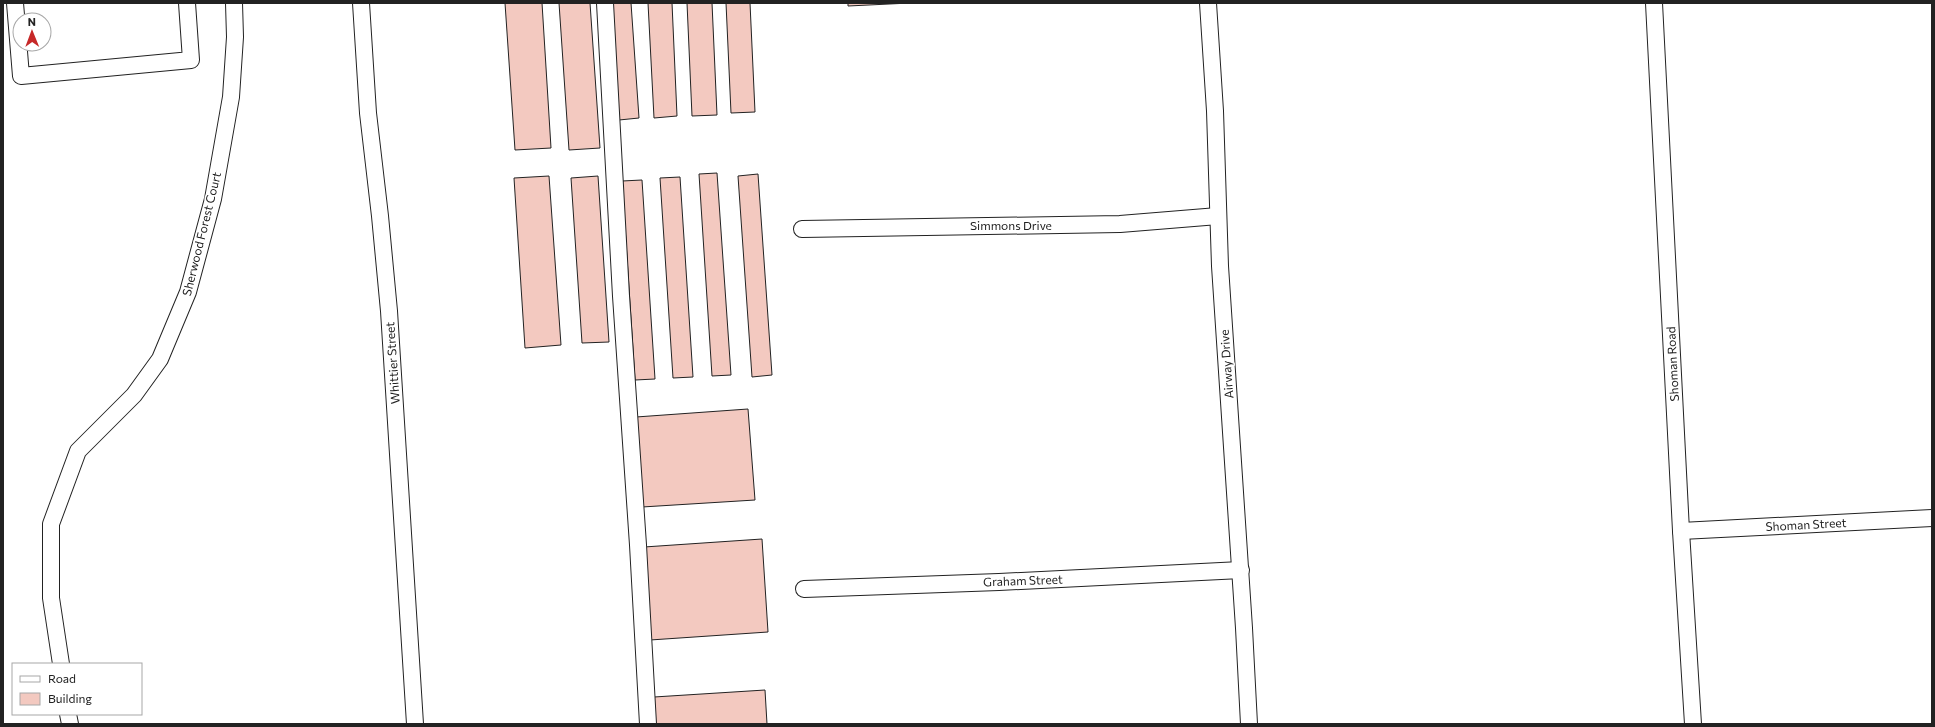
<svg xmlns="http://www.w3.org/2000/svg" width="1935" height="727" viewBox="0 0 1935 727" font-family="Commissioner,sans-serif">
<style>
.building{fill:#f3c9c0;stroke:#222}
.lines{fill:none;stroke-linecap:round;stroke-linejoin:round}
.minor-casing{stroke:#222;stroke-width:18}
.minor{stroke:#fff;stroke-width:16}
.labels{text-anchor:middle;stroke-width:3;stroke-linejoin:round;paint-order:stroke}
.street-label{font-size:12px;fill:#222;stroke:#fff}
</style>
<rect width="100%" height="100%" fill="#fff"/>
<!-- building -->
<g class="building">
<path d="M505 3H542L551 148 515 150Z"/>
<path d="M559 3H590L600 148 569 150Z"/>
<path d="M611 3H631L639 118 619 120Z"/>
<path d="M648 3H672L677 116 654 118Z"/>
<path d="M687 3H712L717 115 692 116Z"/>
<path d="M726 3H750L755 112 731 113Z"/>
<path d="M848 3H910L848 6Z"/>
<path d="M717 173 731 375 712 376 699 174Z"/>
<path d="M758 174 772 375 752 377 738 176Z"/>
<path d="M549 176 561 345 525 348 514 178Z"/>
<path d="M598 176 609 342 582 343 571 178Z"/>
<path d="M680 177 693 377 673 378 660 178Z"/>
<path d="M642 180 655 379 635 380 622 181Z"/>
<path d="M748 409 755 500 642 507 636 417Z"/>
<path d="M762 539 768 632 650 640 644 547Z"/>
<path d="M765 690 767 724H655L654 697Z"/>
</g>
<g class="lines">
<!-- minor casing -->
<g class="minor-casing">
<g id="minor">
<path d="M15 3 21 76 191 60 187 3"/>
<path d="M361 3 368 113 380 216 389 311 415 724"/>
<path d="M605 3 621 296 638 545 648 724"/>
<path d="M1208 3 1215 111 1220 266 1244 628 1249 724"/>
<path d="M1654 3 1681 531 1693 724"/>
<path d="M802 229 1120 224 1218 216"/>
<path d="M1681 531 1932 518"/>
<path d="M804 589 999 582 1241 570"/>
<path d="M61 664 51 598V524L78 451 134 395 160 359 188 292 213 199 231 97 235 37 234 3"/>
<path d="M68 714 70 724"/>
</g>
</g>
<!-- minor -->
<use href="#minor" class="minor"/>
</g>
<g class="labels">
<!-- street labels -->
<g class="street-label">
<text x="1011" y="230">Simmons Drive</text>
<text transform="translate(202 234) rotate(-76)" y="4">Sherwood Forest Court</text>
<text transform="translate(393 363) rotate(-94)" y="4">Whittier Street</text>
<text transform="translate(1227 364) rotate(-94)" y="4">Airway Drive</text>
<text transform="translate(1673 364) rotate(-93)" y="4">Shoman Road</text>
<text transform="translate(1806 525) rotate(-3)" y="4">Shoman Street</text>
<text transform="translate(1023 581) rotate(-2)" y="4">Graham Street</text>
</g>
</g>
<!-- border -->
<rect width="1935" height="727" fill="none" stroke="#222222" stroke-width="8"/>
<!-- legend -->
<rect x="12" y="663" width="130" height="52" fill="#ffffff" stroke="#a7a7a7"/>
<rect x="20" y="676" width="20" height="6" fill="#ffffff" stroke="#a7a7a7"/>
<text x="48" y="683" font-size="12" fill="#222222">Road</text>
<rect x="20" y="693" width="20" height="12" fill="#f3c9c0" stroke="#a7a7a7"/>
<text x="48" y="703" font-size="12" fill="#222222">Building</text>
<!-- north arrow -->
<g transform="translate(32 32) rotate(359)"><circle r="19" fill="#ffffff" stroke="#a7a7a7"/>
<path d="M0-3L7 15L0 10L-7 15Z" fill="#c62828"/>
<text y="-6" font-size="11" font-weight="bold" text-anchor="middle" fill="#222222">N</text>
</g>
</svg>
